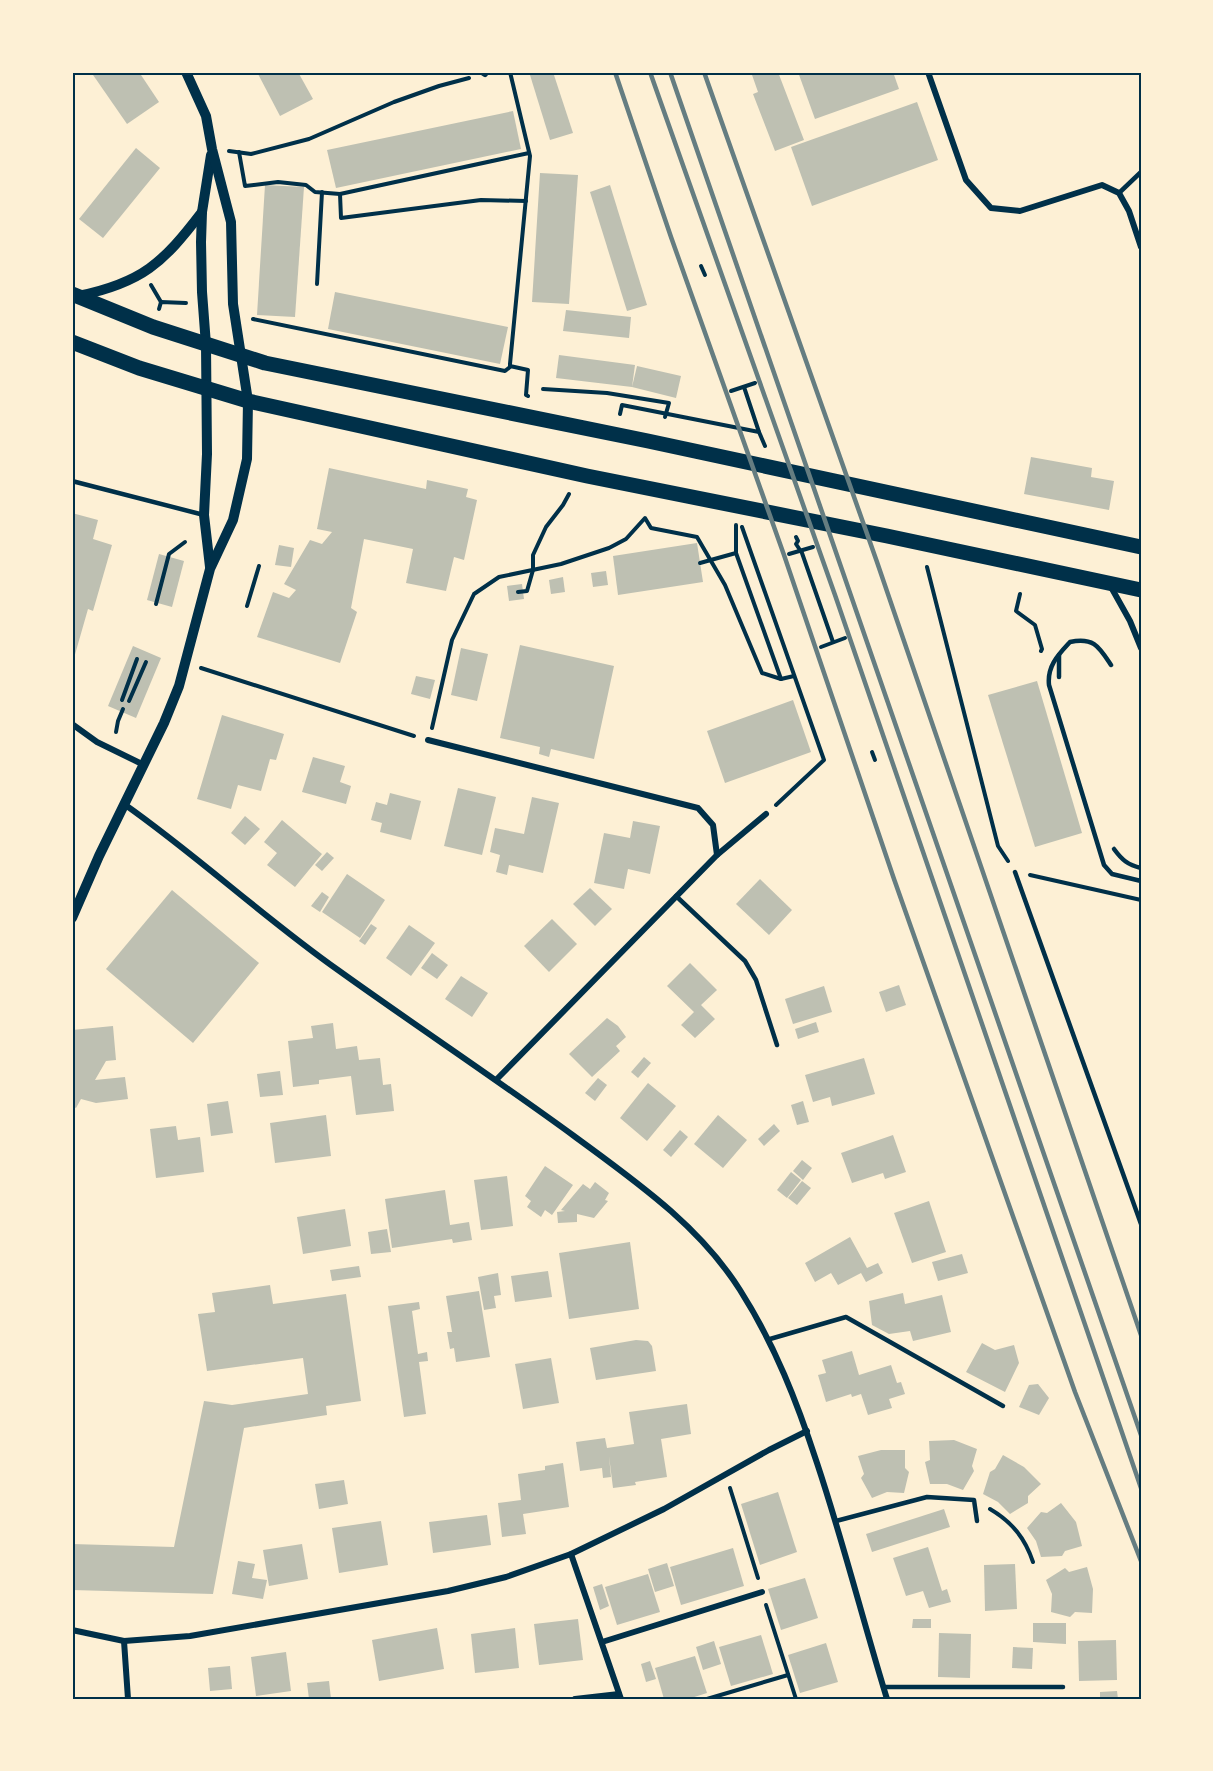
<svg xmlns="http://www.w3.org/2000/svg" width="1213" height="1771" viewBox="0 0 1213 1771" font-family="'Times New Roman',serif">
<style>
.building{fill:#bec0b2}
.lines{fill:none;stroke-linecap:round;stroke-linejoin:round}
.path{stroke:#003049;stroke-width:4}
.service{stroke:#003049;stroke-width:4.5}
.minor{stroke:#003049;stroke-width:6}
.tertiary{stroke:#003049;stroke-width:10}
.primary{stroke:#003049;stroke-width:15}
.rail{stroke:#657d81;stroke-width:4.5}
.neatline{fill:none;stroke:#003049;stroke-width:2}
</style>
<rect width="100%" height="100%" fill="#fdf0d5"/>
<!-- building -->
<g class="building">
<path d="M91 72H139L159 102 127 124Z"/>
<path d="M257 72H298L313 99 280 116Z"/>
<path d="M540 72H553L573 133 550 140 530 75Z"/>
<path d="M751 72H778L804 140 775 151 753 94 758 92Z"/>
<path d="M798 72H893L899 89 815 119Z"/>
<path d="M917 102 938 160 812 206 791 147Z"/>
<path d="M513 111 521 149 336 188 327 150Z"/>
<path d="M136 148 160 168 103 238 79 219Z"/>
<path d="M540 173 578 175 569 304 532 302Z"/>
<path d="M265 185 304 187 295 317 257 315Z"/>
<path d="M610 185 647 305 627 311 590 192Z"/>
<path d="M335 292 508 327 500 364 328 329Z"/>
<path d="M566 310 631 317 629 338 563 331Z"/>
<path d="M559 355 635 365 632 387 637 366 681 376 676 398 632 387 556 378Z"/>
<path d="M1031 457 1092 468 1091 477 1114 481 1109 510 1024 494Z"/>
<path d="M329 468 426 489 427 480 468 489 466 497 477 500 464 560 454 557 446 591 406 583 413 549 364 539 351 608 357 612 340 663 257 637 273 592 289 598 296 590 284 584 310 540 322 544 332 532 317 529Z"/>
<path d="M72 513 98 520 93 539 112 545 93 611 88 609 74 658H72Z"/>
<path d="M697 543 703 582 618 595 613 556Z"/>
<path d="M279 545 294 548 291 567 275 565Z"/>
<path d="M159 554 184 561 172 607 147 600Z"/>
<path d="M606 571 608 585 593 587 591 573Z"/>
<path d="M563 577 565 592 551 594 549 580Z"/>
<path d="M522 584 524 599 509 601 507 586Z"/>
<path d="M520 645 614 666 594 759 551 749 549 757 539 754 540 747 500 738Z"/>
<path d="M133 646 161 658 136 718 108 706Z"/>
<path d="M461 648 488 654 477 701 451 695Z"/>
<path d="M416 676 435 680 430 699 411 694Z"/>
<path d="M1037 681 1082 833 1035 847 988 695Z"/>
<path d="M793 700 811 752 725 783 707 731Z"/>
<path d="M222 715 284 734 276 760 270 759 261 791 238 785 231 809 197 799Z"/>
<path d="M313 757 345 766 340 782 351 786 346 804 302 792Z"/>
<path d="M458 788 496 797 482 855 444 846Z"/>
<path d="M390 793 421 801 411 840 380 832 382 823 371 820 376 802 387 805Z"/>
<path d="M532 797 559 803 543 873 509 865 507 875 496 872 500 855 490 852 495 828 524 834Z"/>
<path d="M245 816 260 829 245 845 231 833Z"/>
<path d="M282 820 322 854 295 887 267 865 277 853 264 842Z"/>
<path d="M633 821 660 826 650 874 628 869 624 889 594 883 604 833 630 838Z"/>
<path d="M327 852 334 858 322 871 315 865Z"/>
<path d="M347 874 385 900 360 938 322 912Z"/>
<path d="M760 879 792 910 769 935 736 904Z"/>
<path d="M590 888 612 909 595 926 573 904Z"/>
<path d="M172 890 259 963 193 1043 106 969Z"/>
<path d="M322 892 329 897 320 912 311 906Z"/>
<path d="M552 919 577 944 549 972 524 946Z"/>
<path d="M371 924 377 928 365 945 359 941Z"/>
<path d="M409 925 435 943 411 976 386 958Z"/>
<path d="M432 953 448 965 437 979 421 968Z"/>
<path d="M690 963 717 990 701 1005 715 1019 695 1038 681 1025 694 1012 667 986Z"/>
<path d="M461 976 488 993 472 1017 445 999Z"/>
<path d="M899 985 906 1005 886 1012 879 992Z"/>
<path d="M824 986 832 1012 793 1024 785 999Z"/>
<path d="M607 1018 618 1026 626 1037 616 1046 620 1051 592 1077 569 1054Z"/>
<path d="M816 1022 819 1032 798 1039 795 1029Z"/>
<path d="M333 1023 336 1049 357 1046 359 1060 380 1058 383 1085 391 1084 394 1111 356 1115 351 1076 319 1080V1084L293 1087 288 1041 313 1038 311 1026Z"/>
<path d="M113 1026 116 1060 106 1061 95 1080 125 1077 128 1099 96 1103 81 1099 76 1108 72 1106V1030Z"/>
<path d="M644 1057 651 1063 638 1078 631 1072Z"/>
<path d="M864 1058 875 1094 832 1106 830 1097 813 1102 805 1075Z"/>
<path d="M280 1071 283 1095 260 1097 257 1074Z"/>
<path d="M598 1078 607 1085 595 1101 585 1093Z"/>
<path d="M648 1083 676 1106 647 1141 620 1118Z"/>
<path d="M228 1101 233 1133 211 1136 207 1104Z"/>
<path d="M803 1101 809 1122 797 1125 791 1105Z"/>
<path d="M326 1115 331 1156 275 1163 270 1123Z"/>
<path d="M718 1115 747 1140 723 1168 694 1144Z"/>
<path d="M774 1124 780 1131 764 1146 758 1139Z"/>
<path d="M176 1126 178 1140 200 1137 204 1172 156 1178 150 1129Z"/>
<path d="M680 1130 688 1137 671 1157 663 1150Z"/>
<path d="M893 1135 906 1172 885 1179 883 1173 852 1183 841 1153Z"/>
<path d="M802 1160 812 1168 803 1180 793 1171Z"/>
<path d="M545 1166 573 1185 552 1215 545 1210 541 1217 527 1207 531 1201 525 1196Z"/>
<path d="M791 1172 801 1180 787 1198 777 1190Z"/>
<path d="M507 1176 513 1226 481 1230 474 1180Z"/>
<path d="M802 1181 811 1188 797 1205 788 1198Z"/>
<path d="M595 1182 609 1193 605 1200 608 1201 594 1218 577 1214V1222L558 1223 557 1212 565 1211 561 1210 583 1184 590 1189Z"/>
<path d="M445 1190 450 1225 469 1222 472 1240 453 1243 452 1239 392 1248 385 1199Z"/>
<path d="M929 1201 946 1252 912 1263 894 1213Z"/>
<path d="M345 1209 351 1246 303 1254 297 1217Z"/>
<path d="M387 1229 391 1252 371 1254 368 1232Z"/>
<path d="M850 1237 867 1268 878 1263 883 1273 866 1282 861 1273 838 1285 831 1273 815 1282 805 1263Z"/>
<path d="M630 1242 639 1309 569 1319 559 1253Z"/>
<path d="M962 1254 968 1273 938 1281 932 1262Z"/>
<path d="M359 1266 361 1277 332 1281 330 1270Z"/>
<path d="M548 1271 552 1297 515 1302 511 1276Z"/>
<path d="M498 1273 501 1295 494 1296 496 1308 484 1310 478 1277Z"/>
<path d="M270 1285 273 1304 346 1294 361 1401 326 1406 327 1415 244 1428 213 1594 72 1590V1544L174 1547 204 1401 232 1405 308 1394 303 1358 207 1371 198 1314 215 1312 212 1293Z"/>
<path d="M479 1291 490 1357 456 1362 454 1348 450 1349 447 1332H452L446 1296Z"/>
<path d="M903 1293 905 1304 942 1295 951 1332 913 1341 910 1331 889 1334 872 1325 869 1301Z"/>
<path d="M419 1302 420 1309 412 1311 418 1354 427 1352 428 1361 419 1362 426 1414 404 1417 388 1306Z"/>
<path d="M636 1340 648 1341 652 1346 656 1371 596 1380 590 1348Z"/>
<path d="M982 1343 995 1350 1014 1345 1019 1363 1005 1392 966 1372Z"/>
<path d="M852 1351 859 1375 891 1365 897 1383 901 1382 905 1394 889 1399 892 1408 868 1415 861 1394 852 1397 851 1394 826 1402 818 1375 826 1373 822 1360Z"/>
<path d="M551 1358 559 1403 523 1409 515 1364Z"/>
<path d="M1038 1384 1049 1398 1039 1415 1019 1407 1029 1385Z"/>
<path d="M687 1404 691 1434 661 1439 667 1477 635 1482 636 1485 613 1488 609 1456 611 1477 603 1478 602 1468 580 1471 576 1442 605 1438 607 1448 634 1444 629 1412Z"/>
<path d="M954 1440 977 1449 972 1466 974 1471 963 1490 947 1484H930L925 1462 930 1460 929 1441Z"/>
<path d="M881 1450H905V1468L909 1472 904 1493 887 1492 872 1498 861 1478 864 1474 858 1456Z"/>
<path d="M1003 1455 1024 1467 1041 1484 1028 1496V1503L1010 1514 998 1502 983 1494 990 1472 995 1469Z"/>
<path d="M563 1463 569 1507 523 1514 526 1534 502 1537 498 1503 521 1500 518 1474 545 1470V1466Z"/>
<path d="M344 1480 348 1504 319 1509 315 1484Z"/>
<path d="M778 1492 797 1552 760 1565 741 1504Z"/>
<path d="M1061 1503 1076 1522 1082 1546 1065 1551 1062 1556 1041 1557 1036 1541 1027 1528 1041 1512 1047 1513Z"/>
<path d="M944 1509 950 1527 872 1552 866 1534Z"/>
<path d="M487 1515 491 1545 433 1553 429 1522Z"/>
<path d="M381 1521 388 1565 339 1573 332 1528Z"/>
<path d="M302 1544 308 1579 269 1586 263 1550Z"/>
<path d="M928 1547 942 1591 947 1589 951 1602 929 1608 923 1591 906 1596 893 1558Z"/>
<path d="M733 1548 744 1586 681 1605 670 1567Z"/>
<path d="M238 1561 255 1564 252 1578 267 1580 263 1599 232 1594Z"/>
<path d="M667 1563 674 1586 655 1592 648 1569Z"/>
<path d="M1015 1564 1017 1609 985 1611 984 1565Z"/>
<path d="M1087 1567 1093 1589 1092 1613 1075 1612 1070 1617 1051 1612 1052 1594 1046 1580 1065 1568 1069 1572Z"/>
<path d="M648 1574 660 1612 617 1625 605 1587Z"/>
<path d="M805 1578 818 1618 781 1630 768 1589Z"/>
<path d="M602 1584 609 1606 600 1610 593 1587Z"/>
<path d="M578 1619 583 1660 539 1665 534 1624Z"/>
<path d="M913 1619H931V1628H912Z"/>
<path d="M1033 1623H1066V1644L1033 1642Z"/>
<path d="M437 1628 444 1669 379 1681 372 1640Z"/>
<path d="M515 1628 519 1668 475 1673 471 1634Z"/>
<path d="M939 1633 971 1634 970 1678 938 1677Z"/>
<path d="M761 1635 773 1674 731 1686 719 1647Z"/>
<path d="M1116 1640 1117 1680 1079 1681 1078 1641Z"/>
<path d="M714 1641 721 1664 703 1670 696 1647Z"/>
<path d="M826 1643 838 1682 800 1693 788 1655Z"/>
<path d="M1013 1647 1033 1648 1032 1669 1012 1668Z"/>
<path d="M286 1652 291 1691 256 1696 251 1657Z"/>
<path d="M695 1656 707 1693 688 1699H664L655 1668Z"/>
<path d="M650 1661 656 1679 646 1682 641 1664Z"/>
<path d="M230 1666 232 1689 210 1691 208 1668Z"/>
<path d="M329 1681 331 1699H309L307 1683Z"/>
<path d="M1117 1691 1118 1699H1100V1692Z"/>
</g>
<g class="lines">
<!-- path -->
<g class="path">
<path d="M510 72 530 156 510 364V366L528 370 526 395 528 396"/>
<path d="M229 151 251 154 309 139 394 102 439 86 469 78"/>
<path d="M239 152 245 186 278 182 306 185 315 192 340 194"/>
<path d="M526 201 481 200 341 218 340 194 529 153"/>
<path d="M701 266 705 275"/>
<path d="M317 284 322 192"/>
<path d="M151 285 161 302"/>
<path d="M159 309 161 302 186 303"/>
<path d="M253 319 505 371 510 367"/>
<path d="M744 387 759 432"/>
<path d="M543 389 607 393 669 403 665 417"/>
<path d="M731 391 755 383"/>
<path d="M620 414 622 405 759 432 765 446"/>
<path d="M736 525V553L781 679"/>
<path d="M742 527 824 760 776 805"/>
<path d="M796 537 798 541 796 544 802 553 833 642"/>
<path d="M789 554 813 547"/>
<path d="M700 563 736 553"/>
<path d="M927 567 998 846 1008 861"/>
<path d="M518 592 527 591 533 570V555L546 527 563 505 569 494"/>
<path d="M1020 594 1016 611 1035 625 1042 649 1041 651"/>
<path d="M156 604 169 554 185 542"/>
<path d="M247 606 259 566"/>
<path d="M821 647 845 638"/>
<path d="M201 668 414 736"/>
<path d="M122 700 137 659"/>
<path d="M129 701 146 662"/>
<path d="M432 728 452 640 474 594 499 577 561 564 609 548 626 539 645 518 651 528 697 537 725 585 762 673 781 679 794 676"/>
<path d="M116 732 118 721 123 709"/>
<path d="M872 752 875 760"/>
<path d="M1030 875 1141 900"/>
<path d="M730 1488 758 1578"/>
<path d="M990 1509C1012 1522 1025 1538 1033 1562"/>
<path d="M766 1605 796 1699"/>
<path d="M707 1699 788 1675"/>
</g>
<!-- service -->
<g class="service">
<path d="M1140 72 1141 74"/>
<path d="M1119 193 1141 172"/>
<path d="M72 481 204 515"/>
<path d="M1111 665C1099 647 1094 637 1070 642 1058 655 1047 666 1049 685L1104 865 1112 874 1141 881"/>
<path d="M1059 677V655"/>
<path d="M1114 849C1122 860 1128 865 1141 868"/>
<path d="M1015 872 1141 1224"/>
<path d="M676 896 745 961 756 980 777 1045"/>
<path d="M770 1339 846 1317 1003 1406"/>
<path d="M836 1521 927 1497 974 1500 977 1521"/>
<path d="M883 1687H1063"/>
</g>
<!-- minor -->
<g class="minor">
<path d="M482 72 485 74"/>
<path d="M928 72 966 180 991 208 1020 211 1102 185 1119 193 1129 211 1141 247"/>
<path d="M1111 587 1130 621 1141 648"/>
<path d="M72 724 97 742 144 765"/>
<path d="M428 740 698 808 713 825 717 855"/>
<path d="M124 804C198 856 264 918 338 970 416 1026 496 1079 574 1136 635 1181 699 1225 740 1290 775 1345 797 1402 817 1463 843 1541 863 1621 887 1699"/>
<path d="M497 1079 717 855 766 814"/>
<path d="M571 1554 621 1699"/>
<path d="M72 1630 124 1641 190 1636 448 1591 506 1577 571 1554 664 1509 769 1450 807 1431"/>
<path d="M124 1641 128 1699"/>
<path d="M602 1642 762 1592"/>
<path d="M575 1699 619 1694"/>
</g>
<!-- tertiary -->
<g class="tertiary">
<path d="M78 296C142 283 163 263 202 212"/>
<path d="M210 567 204 515 207 454 206 345 202 292 201 242 202 212 211 155"/>
<path d="M72 918 99 856 164 723 179 686 210 569 233 520 247 459 248 401 233 304 231 222 212 149 206 116 186 72"/>
</g>
<!-- primary -->
<g class="primary">
<path d="M72 294 153 327 265 363 648 441 1141 547"/>
<path d="M72 342 139 368 248 401 587 476 887 536 1141 590"/>
</g>
<!-- rail -->
<g class="rail">
<path d="M615 72 671 237 784 555 894 879 1075 1392 1141 1561"/>
<path d="M650 72 835 595 1141 1488"/>
<path d="M670 72 1141 1435"/>
<path d="M704 72 877 562 1141 1335"/>
</g>
</g>
<!-- border -->
<rect width="1213" height="1771" fill="none" stroke="#fdf0d5" stroke-width="147"/>
<rect x="74" y="74" width="1066" height="1624" class="neatline"/>
</svg>
